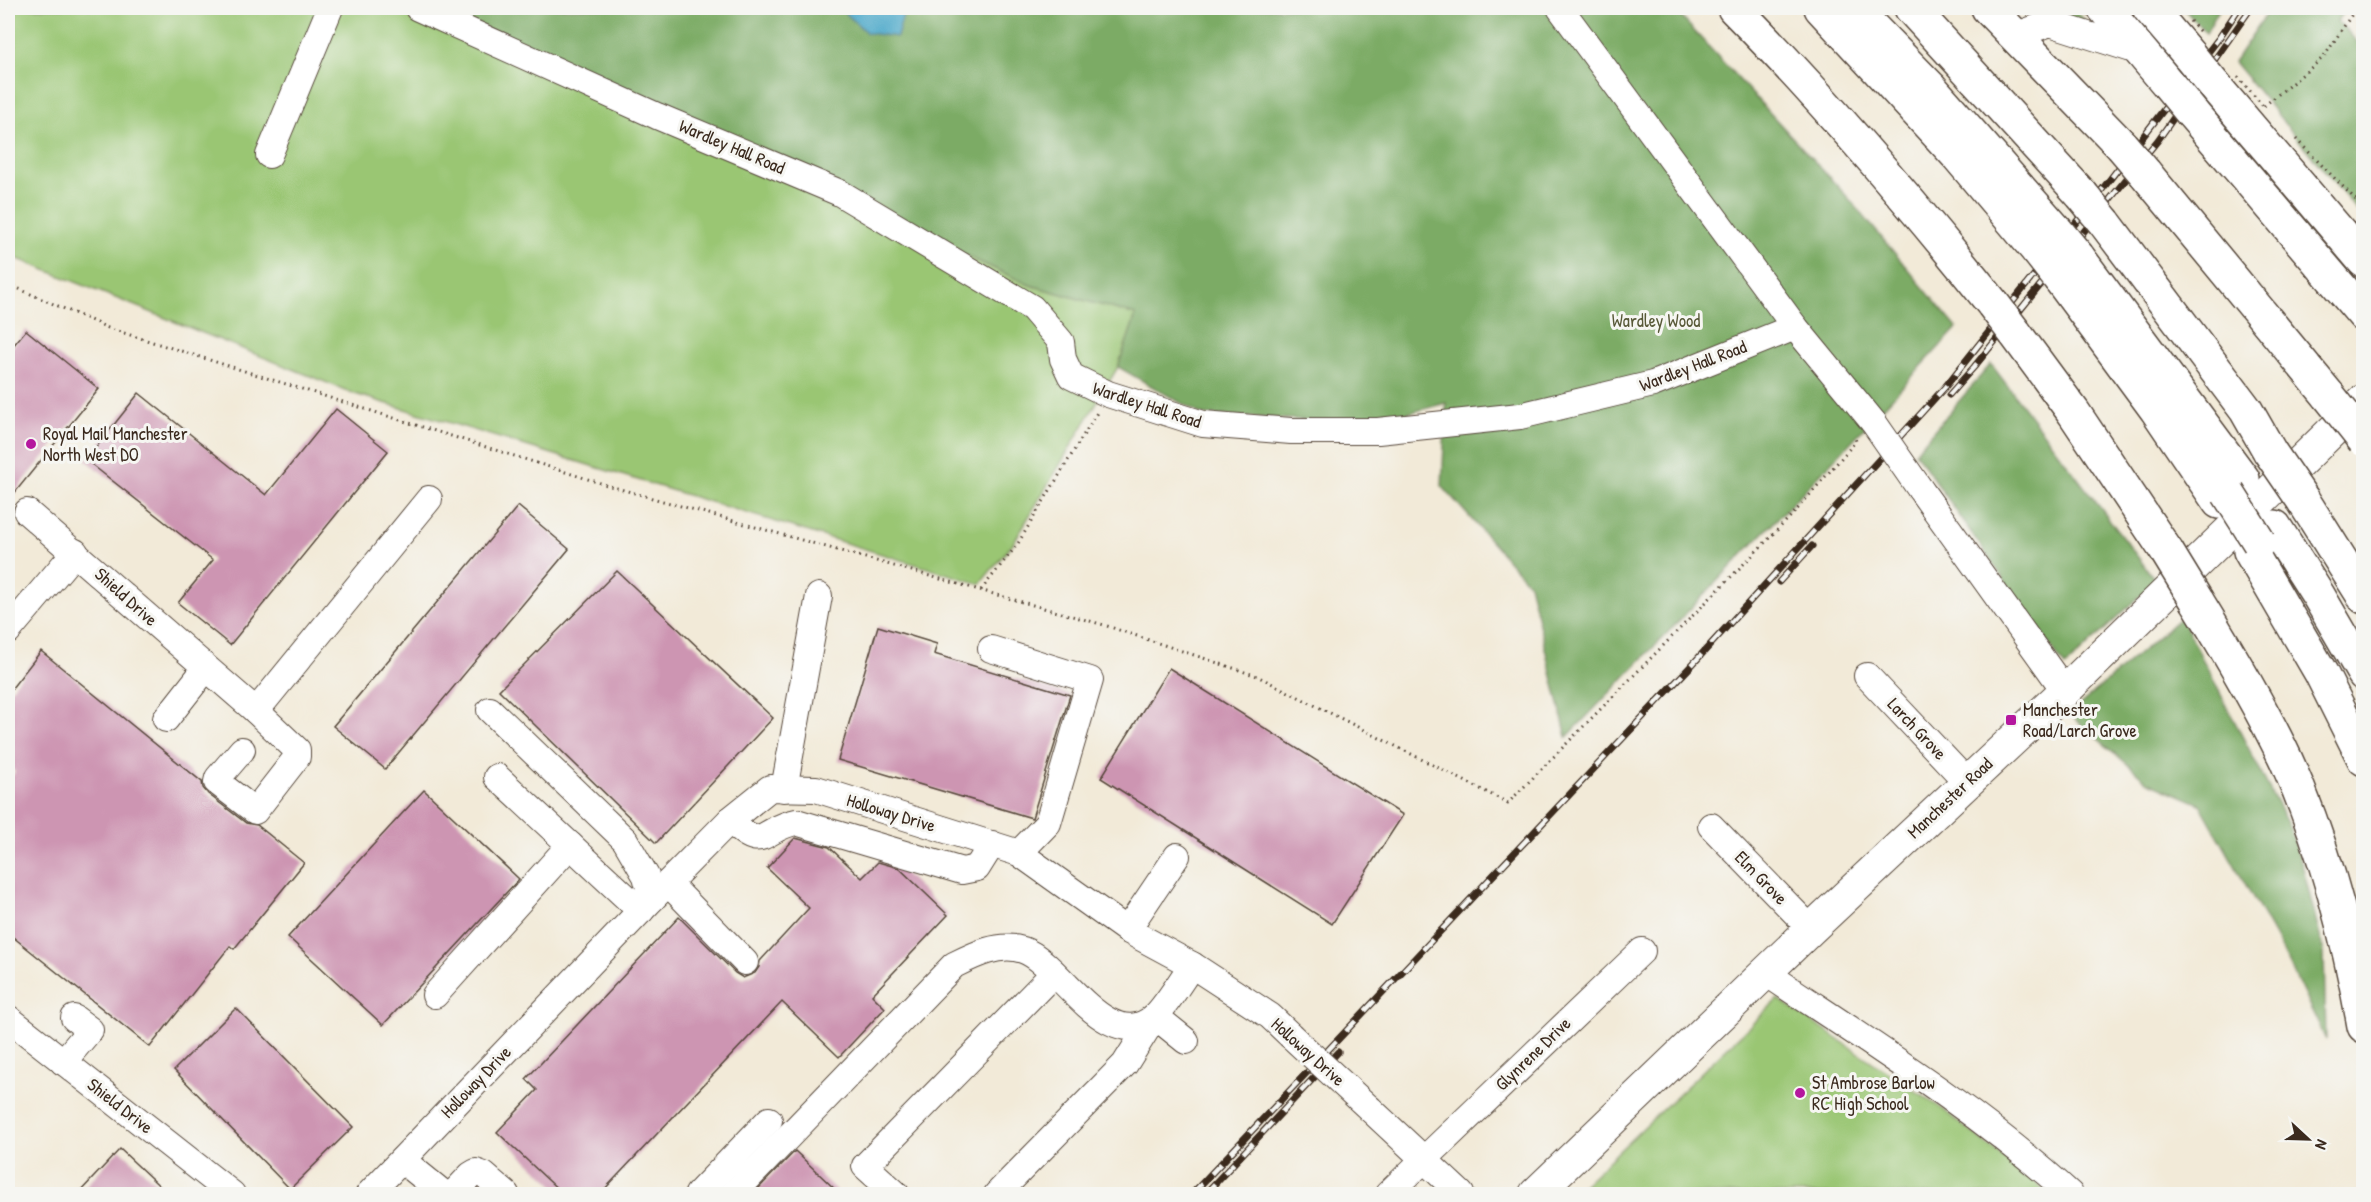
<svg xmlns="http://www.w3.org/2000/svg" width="2371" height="1202" viewBox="0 0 2371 1202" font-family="'Patrick Hand',sans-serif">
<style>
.green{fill:#9ac673;stroke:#6a7848;stroke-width:1.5}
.forest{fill:#7bab65;stroke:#5b6a42;stroke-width:1.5}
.water{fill:#4aa7c9;stroke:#426874;stroke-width:1.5}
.building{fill:#cd95b2}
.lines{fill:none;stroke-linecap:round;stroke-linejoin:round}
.minor-casing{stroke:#56473a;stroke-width:28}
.major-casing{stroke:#56473a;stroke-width:34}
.highway-casing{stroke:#56473a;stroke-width:36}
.path{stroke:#56473a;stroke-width:3;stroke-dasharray:1.5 4.5;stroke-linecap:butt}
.minor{stroke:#fff;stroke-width:26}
.major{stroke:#fff;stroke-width:32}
.highway{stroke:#fff;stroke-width:33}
.rail-casing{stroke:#3b2a1e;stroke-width:7}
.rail{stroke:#f6f6f2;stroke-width:4.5;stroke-dasharray:14;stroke-linecap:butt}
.minor-bridge-casing{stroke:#56473a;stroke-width:28;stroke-linecap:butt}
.highway-bridge-casing{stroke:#56473a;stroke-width:36;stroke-linecap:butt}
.path-bridge{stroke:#56473a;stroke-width:3;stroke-dasharray:1.5 4.5;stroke-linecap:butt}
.minor-bridge{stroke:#fff;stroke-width:26}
.highway-bridge{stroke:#fff;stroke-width:33}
.poi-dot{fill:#b5179e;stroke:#f6f6f2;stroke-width:2}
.labels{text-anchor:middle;stroke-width:6;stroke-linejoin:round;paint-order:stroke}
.street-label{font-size:18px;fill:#3b2a1e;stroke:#f6f6f2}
.park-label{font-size:18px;fill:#585938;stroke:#f6f6f2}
.poi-label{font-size:18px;fill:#3b2a1e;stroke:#f6f6f2;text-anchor:start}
</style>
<rect width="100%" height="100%" fill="#f6f6f2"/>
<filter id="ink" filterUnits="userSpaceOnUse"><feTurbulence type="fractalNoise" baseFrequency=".0167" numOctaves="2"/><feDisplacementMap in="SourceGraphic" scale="12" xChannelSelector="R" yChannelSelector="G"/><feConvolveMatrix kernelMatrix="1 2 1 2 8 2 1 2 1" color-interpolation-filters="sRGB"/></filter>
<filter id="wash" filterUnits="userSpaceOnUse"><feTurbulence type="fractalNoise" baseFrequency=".008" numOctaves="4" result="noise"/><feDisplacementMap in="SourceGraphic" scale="24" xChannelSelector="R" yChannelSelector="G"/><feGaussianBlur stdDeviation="1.35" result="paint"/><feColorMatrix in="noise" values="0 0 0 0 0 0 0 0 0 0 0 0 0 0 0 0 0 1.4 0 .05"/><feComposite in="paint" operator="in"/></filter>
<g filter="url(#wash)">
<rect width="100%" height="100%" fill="#f2ead8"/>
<!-- green -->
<g class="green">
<path d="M8 8H427L1030 285 1136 315 1118 367 1014 542 980 584 355 394 8 255Z"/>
<path d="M1778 999 1941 1108 2050 1194H1574Z"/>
</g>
<!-- forest -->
<g class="forest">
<path d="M427 8H1673L1852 202 1957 328 1853 440 1567 737 1529 584 1442 486 1446 403 1372 423 1202 415 1118 367 1136 315 1030 285Z"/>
<path d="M2015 8H2074L2094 31 2038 19Z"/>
<path d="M2183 8H2220L2206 33Z"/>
<path d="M2270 8H2347L2337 22 2363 47V218L2234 62Z"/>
<path d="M1991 364 2156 581 2065 667 1915 452Z"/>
<path d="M2181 617 2290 829 2303 868 2324 952 2326 1040 2281 947 2200 804 2147 781 2069 714Z"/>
</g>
<!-- water -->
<path class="water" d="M840 8H905L897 37 867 33Z"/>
<g id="blocks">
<!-- building -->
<g class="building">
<path d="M26 330 99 389 8 501V352Z"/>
<path d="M139 393 266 495 336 409 388 451 230 645 178 603 213 560 86 460Z"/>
<path d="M518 506 569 549 385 769 333 726Z"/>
<path d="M617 571 773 718 656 843 499 690Z"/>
<path d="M878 626 937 644 934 654 1070 695 1032 818 838 760Z"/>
<path d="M41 651 202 782 203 788 208 794 246 823 257 825 304 863 234 949 230 946 150 1047 8 933V781L15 772 8 765V693Z"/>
<path d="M1169 668 1403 815 1332 924 1101 778Z"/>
<path d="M424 790 519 879 383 1025 288 937Z"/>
<path d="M795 838 829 847 862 878 878 862 899 868 948 915 872 995 885 1008 839 1057 782 1002 600 1194H563L497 1132 537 1090 526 1079 679 917 735 973 743 978 755 973 759 967 760 961 809 908 767 868Z"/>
<path d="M236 1008 353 1127 290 1189 174 1070Z"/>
<path d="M120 1149 168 1194H78Z"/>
<path d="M795 1151 840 1194H753Z"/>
</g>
</g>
</g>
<g filter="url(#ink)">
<use href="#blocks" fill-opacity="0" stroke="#56473a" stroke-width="1.5"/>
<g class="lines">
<!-- minor casing -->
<g class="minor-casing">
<g id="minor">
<path d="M418 8 657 116 840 193 1032 308 1061 342 1063 359 1071 376 1108 394 1203 424 1291 431H1378L1520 416 1653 384 1795 327"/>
<path d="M1560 8 1795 327 1874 423"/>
<path d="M2017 35 2050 23 2141 52"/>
<path d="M269 155 330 8"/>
<path d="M1920 489 2065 691"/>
<path d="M27 512 256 711 297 750V757L255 811 217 782 218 778 242 750"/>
<path d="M8 631 75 552"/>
<path d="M991 649 1090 680 1048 823 1019 853"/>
<path d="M1867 676 1967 782"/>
<path d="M490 710 625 840 646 876 652 899"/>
<path d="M256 711 429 499"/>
<path d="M166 719 206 668"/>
<path d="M497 777 641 911"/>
<path d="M784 789 819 596"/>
<path d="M730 820C764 855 762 828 796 822L962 871 977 868 992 844"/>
<path d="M1711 826 1811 929"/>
<path d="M668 883 745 962"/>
<path d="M1127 930 1177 856"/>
<path d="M1766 973C1870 1043 1978 1110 2070 1194"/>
<path d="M435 995 570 845"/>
<path d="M8 1018 232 1194"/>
<path d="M63 1062 90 1030 74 1018"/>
<path d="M1370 1109 1461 1194"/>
<path d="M402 1160 444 1194"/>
<path d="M369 1194 652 899 730 820 770 788 816 789 1019 853 1127 930 1192 965 1270 1016 1290 1035"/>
<path d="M453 1194 471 1175 476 1172 484 1175 506 1194"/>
<path d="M698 1194 769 1120"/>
<path d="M733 1194 954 965C974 955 1000 942 1023 950 1061 963 1107 1057 1154 1017 1166 1006 1182 979 1192 965"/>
<path d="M896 1194 865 1166 1054 973"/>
<path d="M997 1194 1125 1064 1155 1016 1186 1041"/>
<path d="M1388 1194 1642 951"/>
</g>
</g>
<!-- major casing -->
<g class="major-casing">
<path id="major" d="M1535 1194 1811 929 2065 691 2364 400"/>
</g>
<!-- highway casing -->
<g class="highway-casing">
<g id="highway">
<path d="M1734 8C1826 101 1911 202 1993 304"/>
<path d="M1821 8 1958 156 2038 251"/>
<path d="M1853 8 1930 87 2055 229"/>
<path d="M1911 8 2082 195"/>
<path d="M1988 8 2122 146"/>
<path d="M2104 8 2169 85"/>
<path d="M2149 8 2190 56"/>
<path d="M2213 84 2364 261"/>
<path d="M2192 113 2364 315"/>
<path d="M2145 173 2329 396"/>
<path d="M2105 223 2246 410 2270 452"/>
<path d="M2078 257 2243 479"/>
<path d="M2060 279 2156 409 2219 502"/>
<path d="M2015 333 2074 413 2167 552"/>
<path d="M2303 500 2364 597"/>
<path d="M2275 527 2318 595 2364 674"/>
<path d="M2250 551 2321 673 2364 759"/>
<path d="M2197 601C2229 653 2260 705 2286 760 2324 844 2348 935 2364 1026"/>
</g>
</g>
<!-- path -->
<g class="path">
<path d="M2264 106 2324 57 2356 8"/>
<path d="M2296 139 2364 208"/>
<path d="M8 284 108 328 613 487 1104 625 1257 676 1508 803 1794 513 1856 441 1854 435"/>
<path d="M981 590 1017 545 1098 411"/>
</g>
<!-- minor -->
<use href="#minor" class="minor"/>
<!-- major -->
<use href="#major" class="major"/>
<!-- highway -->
<use href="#highway" class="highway"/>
<!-- rail casing -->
<g class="rail-casing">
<g id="rail">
<path d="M1949 395 1974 367 2158 140 2251 8"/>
<path d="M1779 582 1812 546"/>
<path d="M1192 1194 1691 666 1945 387 2101 191 2219 38 2239 8"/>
<path d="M1205 1194 1338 1052"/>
</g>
</g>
<!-- rail -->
<use href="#rail" class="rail"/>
<!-- minor-bridge casing -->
<g class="minor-bridge-casing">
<g id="minor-bridge">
<path d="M1874 423 1920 489"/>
<path d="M1290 1035 1370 1109"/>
</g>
</g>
<!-- highway-bridge casing -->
<g class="highway-bridge-casing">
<g id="highway-bridge">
<path d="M2190 56 2213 84"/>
<path d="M2169 85 2192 113"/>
<path d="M2122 146 2145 173"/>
<path d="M2082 195 2105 223"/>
<path d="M2055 229 2078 257"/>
<path d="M2038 251 2060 279"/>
<path d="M1993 304 2015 333"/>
<path d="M2329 396 2364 440"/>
<path d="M2270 452 2303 500"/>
<path d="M2228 493 2259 542"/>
<path d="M2167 552 2197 601"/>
</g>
</g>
<!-- path-bridge -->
<g class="path-bridge">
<path d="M2190 21 2201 33"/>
<path d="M2238 77 2263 106"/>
</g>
<!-- minor-bridge -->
<use href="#minor-bridge" class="minor-bridge"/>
<!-- highway-bridge -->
<use href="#highway-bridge" class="highway-bridge"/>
</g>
</g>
<!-- markers -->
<g class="poi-dot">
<circle cx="31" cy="444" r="6"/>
<rect x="2005" y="714" width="12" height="12" rx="3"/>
<circle cx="1800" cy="1093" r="6"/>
</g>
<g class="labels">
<!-- street labels -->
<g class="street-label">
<text transform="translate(732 147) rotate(23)" y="6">Wardley Hall Road</text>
<text transform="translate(1693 366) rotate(-21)" y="6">Wardley Hall Road</text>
<text transform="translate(1147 405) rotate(18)" y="6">Wardley Hall Road</text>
<text transform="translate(126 597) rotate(42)" y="6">Shield Drive</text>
<text transform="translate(1917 729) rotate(47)" y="6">Larch Grove</text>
<text transform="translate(1950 798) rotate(-43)" y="6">Manchester Road</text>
<text transform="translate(891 813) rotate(17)" y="6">Holloway Drive</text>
<text transform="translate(1761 878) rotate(46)" y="6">Elm Grove</text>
<text transform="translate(1308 1052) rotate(42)" y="6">Holloway Drive</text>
<text transform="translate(1533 1054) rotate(-44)" y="6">Glynrene Drive</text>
<text transform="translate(476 1082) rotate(-46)" y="6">Holloway Drive</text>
<text transform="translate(120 1106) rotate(38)" y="6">Shield Drive</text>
</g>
<!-- park labels -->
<g class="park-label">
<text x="1656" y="327">Wardley Wood</text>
</g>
<!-- poi labels -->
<g class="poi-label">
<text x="43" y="440">Royal Mail Manchester<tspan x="43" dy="21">North West DO</tspan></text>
<text x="2023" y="716">Manchester<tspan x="2023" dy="21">Road/Larch Grove</tspan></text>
<text x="1812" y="1089">St Ambrose Barlow<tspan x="1812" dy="21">RC High School</tspan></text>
</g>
</g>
<!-- margin -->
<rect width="2371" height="1202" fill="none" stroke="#f6f6f2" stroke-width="30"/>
<!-- north arrow -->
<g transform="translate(2308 1139) rotate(112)" stroke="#f6f6f2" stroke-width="4.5" paint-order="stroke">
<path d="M0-4.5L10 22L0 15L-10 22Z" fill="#3b2a1e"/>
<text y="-9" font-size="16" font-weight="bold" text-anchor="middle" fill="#3b2a1e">N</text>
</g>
</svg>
